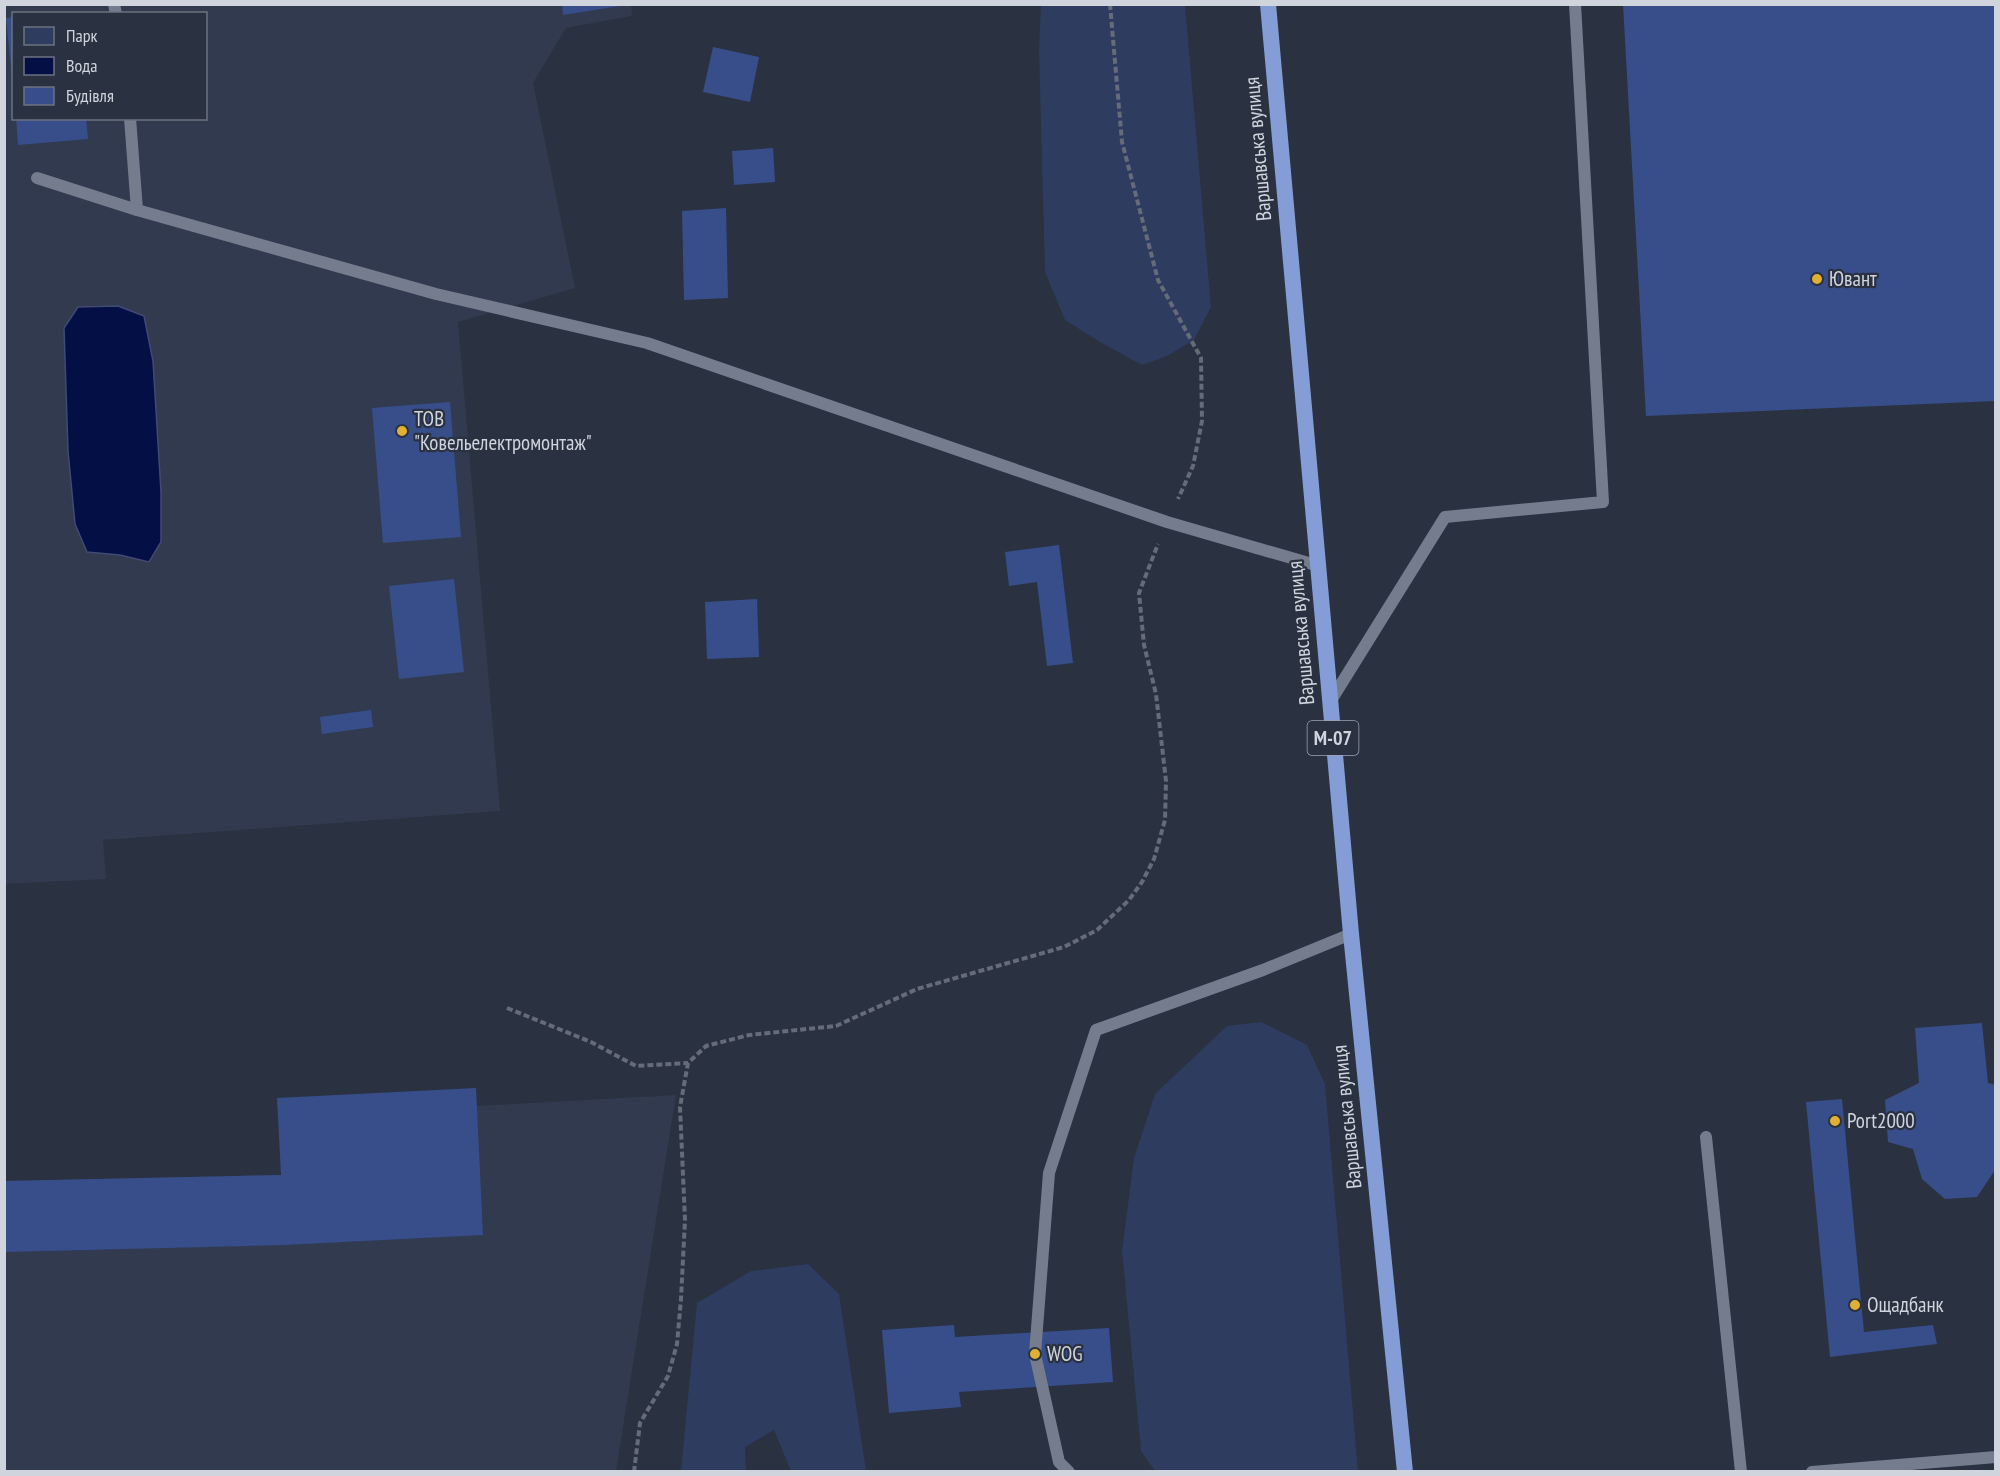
<svg xmlns="http://www.w3.org/2000/svg" width="2000" height="1476" viewBox="0 0 2000 1476" font-family="'PT Sans Narrow',sans-serif">
<style>
.built{fill:#313a4f;fill-rule:evenodd}
.green{fill:#2d3c5f}
.water{fill:#040f46;stroke:#414a73;stroke-width:1.5}
.building{fill:#374e8b}
.lines{fill:none;stroke-linecap:round;stroke-linejoin:round}
.path{stroke:#656b78;stroke-width:4;stroke-dasharray:6 3;stroke-linecap:butt}
.service{stroke:#747c8e;stroke-width:12}
.trunk{stroke:#849dd7;stroke-width:16}
.poi-dot{fill:#e0b034;stroke:#2a3140;stroke-width:2}
.labels{text-anchor:middle;stroke-width:4.5;stroke-linejoin:round;paint-order:stroke}
.shield{fill:#2a3140;stroke:#9ea3ae;stroke-width:1.5}
.shield-label{font-size:20px;font-weight:bold;fill:#cfd4dd}
.street-label{font-size:21px;fill:#cfd4dd;stroke:#2a3140}
.poi-label{font-size:21px;fill:#cfd4dd;stroke:#2a3140;text-anchor:start}
</style>
<rect width="100%" height="100%" fill="#2a3140"/>
<!-- built -->
<g class="built">
<path d="M5 5H631L632 16 566 28 533 83 575 288 458 322 500 811 103 840 106 879 5 884ZM14 14H206V118H14Z"/>
<path d="M676 1095 616 1471H5L4 1181 281 1175 477 1106Z"/>
</g>
<!-- green -->
<g class="green">
<path d="M1041 5H1185L1211 307 1194 340 1167 356 1142 365 1100 342 1065 320 1045 272 1039 50Z"/>
<path d="M1261 1022 1307 1045 1325 1084 1358 1471H1155L1141 1451 1122 1251 1134 1158 1155 1094 1227 1026Z"/>
<path d="M808 1264 839 1294 866 1471H791L774 1430 745 1447 746 1471H681L697 1303 751 1271Z"/>
</g>
<!-- water -->
<path class="water" d="M118 306 144 316 153 361 161 492V542L149 562 120 555 87 552 75 524 68 451 64 328 78 307Z"/>
<!-- building -->
<g class="building">
<path d="M562 4H620V6L563 15Z"/>
<path d="M1623 4H1996V401L1646 416Z"/>
<path d="M14 17V77H12L6 18Z"/>
<path d="M713 47 759 57 750 102 703 92Z"/>
<path d="M16 118H86L88 139 18 145Z"/>
<path d="M773 148 775 182 734 185 732 151Z"/>
<path d="M726 208 728 298 684 300 682 211Z"/>
<path d="M450 402 461 537 383 543 372 408Z"/>
<path d="M1059 545 1073 663 1047 666 1037 582 1009 586 1005 552Z"/>
<path d="M454 579 464 672 399 679 389 586Z"/>
<path d="M757 599 759 657 707 659 705 602Z"/>
<path d="M371 710 373 727 322 734 320 717Z"/>
<path d="M1982 1023 1988 1083 1996 1085 1995 1170 1977 1197 1945 1199 1922 1179 1913 1149 1888 1142 1885 1100 1919 1083 1915 1028Z"/>
<path d="M476 1088 483 1235 284 1245 4 1252V1181L281 1175 277 1098Z"/>
<path d="M1842 1099 1864 1332 1933 1325 1937 1344 1830 1357 1806 1102Z"/>
<path d="M954 1325 955 1337 1109 1328 1113 1382 959 1392 961 1407 889 1413 882 1330Z"/>
</g>
<g class="lines">
<!-- path -->
<g class="path">
<path d="M1110 4 1122 142 1158 280 1201 358 1202 421 1193 466 1178 499"/>
<path d="M507 1008 591 1042 636 1066 688 1063"/>
<path d="M634 1472 640 1423 668 1376 677 1344 681 1299 685 1220 680 1107 688 1063 706 1046 749 1035 836 1026 917 989 1064 947 1097 930 1129 900 1142 882 1154 859 1165 820 1166 781 1156 694 1144 645 1139 593 1158 544"/>
</g>
<!-- service -->
<g class="service">
<path d="M114 4 116 14"/>
<path d="M130 118 137 210"/>
<path d="M37 178 137 210 436 294 647 343 1167 522 1319 566"/>
<path d="M1330 702 1445 517 1603 502 1575 4"/>
<path d="M1706 1137 1741 1472"/>
<path d="M1069 1472 1059 1462 1035 1354 1049 1173 1096 1030 1263 970 1351 934"/>
<path d="M1812 1472 1996 1457"/>
</g>
<!-- trunk -->
<path class="trunk" d="M1268 4 1351 934 1405 1472"/>
</g>
<!-- markers -->
<g class="poi-dot">
<circle cx="1817" cy="279" r="6"/>
<circle cx="402" cy="431" r="6"/>
<circle cx="1835" cy="1121" r="6"/>
<circle cx="1855" cy="1305" r="6"/>
<circle cx="1035" cy="1354" r="6"/>
</g>
<g class="labels">
<!-- shield labels -->
<rect class="shield" x="1307.5" y="721" width="51" height="34" rx="4.5"/>
<g class="shield-label">
<text x="1333" y="745">М-07</text>
</g>
<!-- street labels -->
<g class="street-label">
<text transform="translate(1258 149) rotate(-95)" y="7">Варшавська вулиця</text>
<text transform="translate(1301 633) rotate(-95)" y="7">Варшавська вулиця</text>
<text transform="translate(1347 1117) rotate(-96)" y="7">Варшавська вулиця</text>
</g>
<!-- poi labels -->
<g class="poi-label">
<text x="1829" y="286">Ювант</text>
<text x="414" y="426">ТОВ<tspan x="414" dy="24">"Ковельелектромонтаж"</tspan></text>
<text x="1847" y="1128">Port2000</text>
<text x="1867" y="1312">Ощадбанк</text>
<text x="1047" y="1361">WOG</text>
</g>
</g>
<!-- border -->
<rect width="2000" height="1476" fill="none" stroke="#cfd4dd" stroke-width="12"/>
<!-- legend -->
<rect x="12" y="12" width="195" height="108" fill="#2a3140" stroke="#6c727f" stroke-width="1.5"/>
<rect x="24" y="27" width="30" height="18" fill="#2d3c5f" stroke="#6c727f" stroke-width="1.5"/>
<text x="66" y="42" font-size="18" fill="#cfd4dd">Парк</text>
<rect x="24" y="57" width="30" height="18" fill="#040f46" stroke="#6c727f" stroke-width="1.5"/>
<text x="66" y="72" font-size="18" fill="#cfd4dd">Вода</text>
<rect x="24" y="87" width="30" height="18" fill="#374e8b" stroke="#6c727f" stroke-width="1.5"/>
<text x="66" y="102" font-size="18" fill="#cfd4dd">Будівля</text>
</svg>
